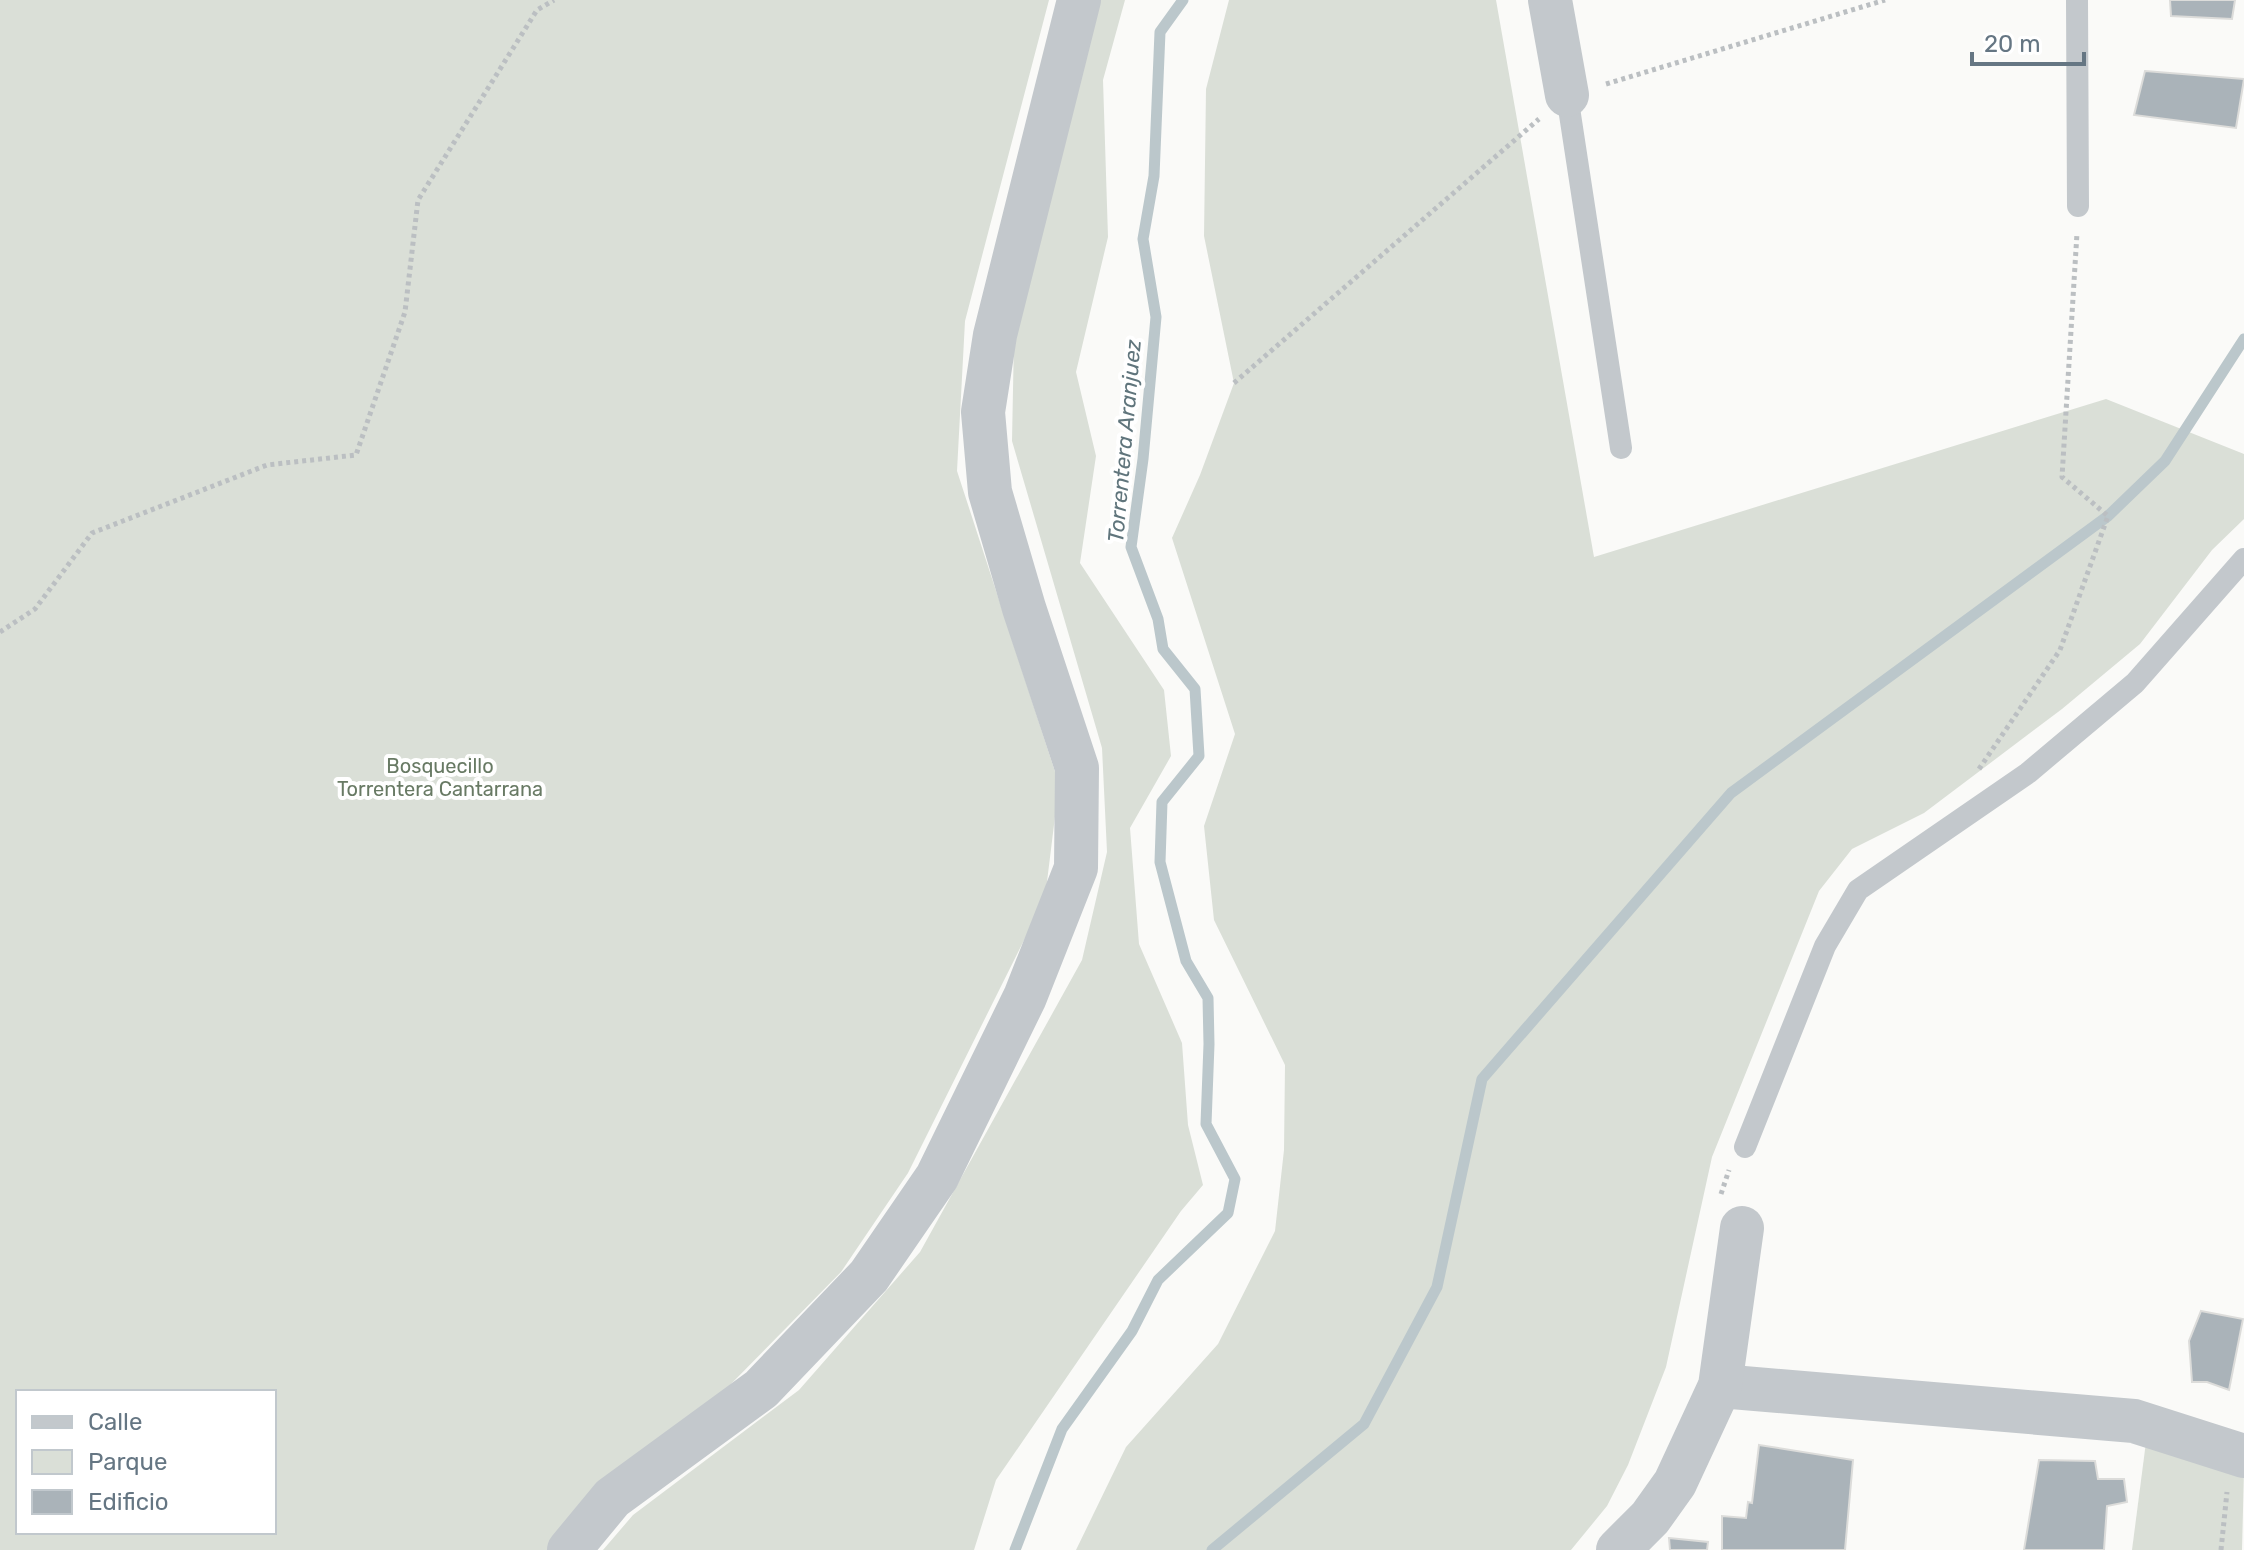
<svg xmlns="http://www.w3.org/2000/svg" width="2244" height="1550" viewBox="0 0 2244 1550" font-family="Rubik,sans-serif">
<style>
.green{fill:#dadfd7;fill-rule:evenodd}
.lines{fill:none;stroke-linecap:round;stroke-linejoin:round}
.stream{stroke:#bbc7cb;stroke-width:11}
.building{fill:#aab3b9;stroke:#dcdcda;stroke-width:2}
.path{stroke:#bbbfc2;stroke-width:5;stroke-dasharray:4 4;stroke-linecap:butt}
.lane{stroke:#c3c8cc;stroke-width:22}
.street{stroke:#c3c8cc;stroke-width:44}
.labels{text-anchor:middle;stroke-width:8;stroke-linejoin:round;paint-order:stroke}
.park-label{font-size:20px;fill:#687a64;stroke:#fff}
.water-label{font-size:22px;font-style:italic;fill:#60757c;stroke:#fff}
</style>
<rect width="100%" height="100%" fill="#fafaf8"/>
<!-- green -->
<g class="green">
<path d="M0 0H1049L965 321 957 471 1059 784 1045 898 908 1173 841 1272 730 1385 548 1550H0ZM18 1392H274V1532H18Z"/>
<path d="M1098 0H1125L1103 80 1108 237 1076 372 1096 456 1080 563 1164 690 1171 756 1130 828 1139 944 1182 1043 1188 1125 1203 1185 1181 1211 996 1480 974 1550H603L633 1515 799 1390 920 1252 1082 960 1107 852 1102 748 1012 441 1014 338Z"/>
<path d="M1229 0H1496L1594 557 2106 399 2244 454V519L2212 550 2140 644 2062 709 1924 813 1852 849 1819 891 1712 1157 1666 1367 1628 1465 1607 1506 1571 1550H1076L1126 1447 1218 1344 1275 1231 1284 1150 1285 1065 1214 920 1204 826 1235 734 1172 538 1200 475 1234 383 1204 236 1206 89Z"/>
<path d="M2146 1442 2244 1470 2242 1550H2132Z"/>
</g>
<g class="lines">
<!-- stream -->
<g class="stream">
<path d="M1015 1550 1062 1429 1132 1331 1158 1280 1228 1213 1235 1179 1206 1124 1209 1044 1208 998 1186 961 1160 862 1162 802 1199 756 1195 689 1163 649 1158 619 1131 547 1143 459 1156 317 1143 239 1154 176 1160 32 1183 0"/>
<path d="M1212 1550 1364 1424 1437 1287 1482 1079 1731 793 2108 516 2165 461 2244 339"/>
</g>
</g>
<!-- building -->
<g class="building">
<path d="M2170 0H2235L2232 19 2171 16Z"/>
<path d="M2145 71 2244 79 2236 128 2134 115Z"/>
<path d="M2201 1311 2243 1319 2229 1390 2207 1382H2192L2189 1341Z"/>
<path d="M1759 1445 1853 1460 1845 1550H1722V1516L1746 1518 1748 1502 1752 1503Z"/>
<path d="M2039 1460 2095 1461 2098 1479H2124L2127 1502 2107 1506 2104 1550H2024Z"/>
<path d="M1669 1538 1708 1542 1707 1550H1670Z"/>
</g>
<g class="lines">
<!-- path -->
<g class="path">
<path d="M1606 84 1885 0"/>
<path d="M1234 383 1539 119"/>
<path d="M0 632 35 609 92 533 267 465 356 455 405 312 418 200 537 10 554 0"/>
<path d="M1979 769 2060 650 2108 516 2062 477 2077 233"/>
<path d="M1721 1194 1729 1170"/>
<path d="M2221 1550 2227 1492"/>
</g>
<!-- lane -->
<g class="lane">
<path d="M2077 0 2078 206"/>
<path d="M1567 95 1621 448"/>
<path d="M1745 1147 1825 946 1858 890 2028 773 2135 683 2244 559"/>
</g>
<!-- street -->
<g class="street">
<path d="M1550 0 1567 95"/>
<path d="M1720 1386 2134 1421 2244 1456"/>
<path d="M569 1550 612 1498 761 1389 869 1276 937 1177 1025 997 1076 868 1077 768 1024 608 990 492 983 412 995 335 1079 0"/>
<path d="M1618 1550 1650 1518 1675 1483 1720 1386 1742 1228"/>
</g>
</g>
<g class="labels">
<!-- park labels -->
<g class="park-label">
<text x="440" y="773">Bosquecillo<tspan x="440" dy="23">Torrentera Cantarrana</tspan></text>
</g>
<!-- water labels -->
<g class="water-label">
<text transform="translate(1124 441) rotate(-85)" y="8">Torrentera Aranjuez</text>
</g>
</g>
<!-- legend -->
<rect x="16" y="1390" width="260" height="144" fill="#ffffff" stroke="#c1c8cd" stroke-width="2"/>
<rect x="32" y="1416" width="40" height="12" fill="#c3c8cc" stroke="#c1c8cd" stroke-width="2"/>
<text x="88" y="1430" font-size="24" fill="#657683">Calle</text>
<rect x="32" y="1450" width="40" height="24" fill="#dadfd7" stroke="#c1c8cd" stroke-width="2"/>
<text x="88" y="1470" font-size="24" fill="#657683">Parque</text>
<rect x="32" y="1490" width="40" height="24" fill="#aab3b9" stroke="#c1c8cd" stroke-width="2"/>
<text x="88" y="1510" font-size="24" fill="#657683">Edificio</text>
<!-- scale -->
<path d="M1972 52v12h112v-12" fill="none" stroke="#657683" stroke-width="4"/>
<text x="1984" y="52" font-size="24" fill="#657683" stroke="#ffffff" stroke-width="6" paint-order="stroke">20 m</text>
</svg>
